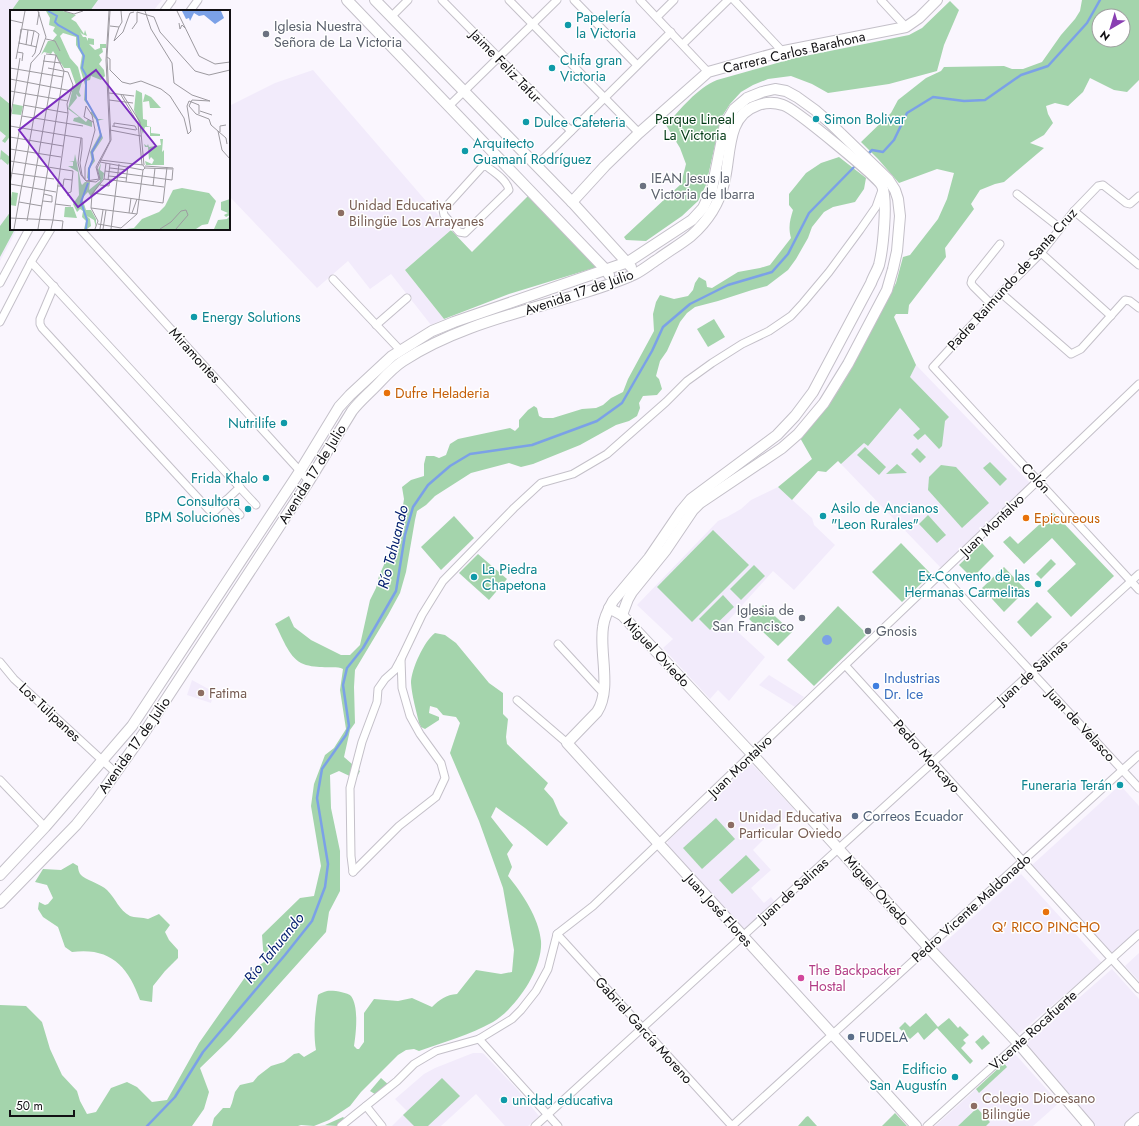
<svg xmlns="http://www.w3.org/2000/svg" width="1139" height="1126" viewBox="0 0 1139 1126" font-family="Jost,sans-serif">
<style>
.built{fill:#f2ebfb}
.green{fill:#a4d4ac;fill-rule:evenodd}
.water{fill:#7ba1e7}
.lines{fill:none;stroke-linecap:round;stroke-linejoin:round}
.stream{stroke:#7ba1e7;stroke-width:2.5}
.street-casing{stroke:#c4c0c9;stroke-width:9}
.secondary-casing{stroke:#c4c0c9;stroke-width:12}
.street{stroke:#fff;stroke-width:7}
.secondary{stroke:#fff;stroke-width:10}
.culture-dot{fill:#0f9aa8;stroke:#fff;stroke-width:1.5}
.worship-dot{fill:#6b7280;stroke:#fff;stroke-width:1.5}
.education-dot{fill:#8d6e63;stroke:#fff;stroke-width:1.5}
.food-dot{fill:#e8710a;stroke:#fff;stroke-width:1.5}
.shop-dot{fill:#3f7fe0;stroke:#fff;stroke-width:1.5}
.service-dot{fill:#5c6f8a;stroke:#fff;stroke-width:1.5}
.hotel-dot{fill:#d1479c;stroke:#fff;stroke-width:1.5}
.labels{text-anchor:middle;stroke-width:3;stroke-linejoin:round;paint-order:stroke}
.culture-label{font-size:14px;fill:#0d838f;stroke:#fff;text-anchor:start}
.worship-label{font-size:14px;fill:#5b616d;stroke:#fff;text-anchor:start}
.street-label{font-size:14px;fill:#121114;stroke:#fff}
.park-label{font-size:14px;fill:#003914;stroke:#fff}
.education-label{font-size:14px;fill:#785e54;stroke:#fff;text-anchor:start}
.food-label{font-size:14px;fill:#c56008;stroke:#fff;text-anchor:start}
.shop-label{font-size:14px;fill:#366cbe;stroke:#fff;text-anchor:start}
.service-label{font-size:14px;fill:#4e5e75;stroke:#fff;text-anchor:start}
.hotel-label{font-size:14px;fill:#b23c85;stroke:#fff;text-anchor:start}
.water-label{font-size:15px;font-style:italic;fill:#001d6d;stroke:#fff}
.inset-river{fill:none;stroke:#7ba1e7;stroke-width:2}
.inset-road{fill:none;stroke:#9d9aa0;stroke-width:1}
.view{fill:#7b2cbf;fill-opacity:0.15;stroke:#7b2cbf;stroke-width:2}
.inset-edge{fill:none;stroke:#121114;stroke-width:2}
</style>
<rect width="100%" height="100%" fill="#faf6fe"/>
<!-- built -->
<g class="built">
<path d="M0 0H162L153 11H11V229H17L0 261Z"/>
<path d="M313 70 451 230 405 270 444 319 431 325 391 274 370 289 348 261 317 288 229 196V106L275 83Z"/>
<path d="M916 365 1031 484 942 569 841 464 866 440 895 406Z"/>
<path d="M778 487 812 518 814 525 835 545 794 590 773 571 727 622 765 657 729 701 718 690 710 699 663 648 673 639 637 605 718 521 727 517 741 509 751 500Z"/>
<path d="M769 675 804 697 795 707 759 685Z"/>
<path d="M192 680 214 692 211 703 187 695Z"/>
<path d="M748 764H752L794 809 753 850 771 870 751 888 764 903 771 897 776 903 748 929H744L667 845 668 841Z"/>
<path d="M1120 785 1139 806V931L1113 955 1031 866Z"/>
<path d="M1021 874 1102 963 1017 1035 933 953Z"/>
<path d="M1139 953V981L1125 966Z"/>
<path d="M1112 969 1139 999V1114L1125 1126H1096L1025 1045Z"/>
<path d="M473 1053H482L484 1054 516 1088 539 1116 528 1126H505L476 1094 441 1126H392L407 1111 395 1099 424 1074 435 1068Z"/>
<path d="M1015 1054 1059 1103 1033 1126H935Z"/>
</g>
<!-- green -->
<g class="green">
<path d="M19 0H98L90 11H11V16L9 14Z"/>
<path d="M1082 0H1139V80L1127 92 1114 90 1090 78 1083 92 1068 106 1055 103 1046 106 1048 114 1053 123 1044 135 1030 143 1044 148 1004 182 995 184 980 190 971 204 974 209 945 248 946 257 909 305 908 314H896L894 317 916 365 910 377 949 417 945 421 942 446 939 449 925 434 918 440 913 435 920 429 900 408 868 446 864 443 841 464 838 461 826 472 818 471 792 500 778 487 812 459 799 436 819 416 838 391 850 371 896 283 903 257 910 255 938 219 947 199 954 173 937 169 899 183 878 159 861 142 891 113 898 100 926 78 941 71 944 67 1004 66 1012 69H1023L1042 62 1061 35 1075 19 1080 11ZM1099 16H1123V40H1099Z"/>
<path d="M950 1 959 10 944 45 937 71 889 84 828 93 812 84 791 76 768 79 753 85 741 92 730 104 721 118 706 185 698 201 682 216 646 241 626 240 624 237 681 184 686 164 680 148 666 125C681 109 696 89 717 80L795 58 909 35 922 28Z"/>
<path d="M0 96 11 105V135L5 143 2 141 6 136 0 131Z"/>
<path d="M1 150 11 158 8 165 1 159 0 160Z"/>
<path d="M839 157 866 178 864 189 855 202 833 207 824 212 812 227 808 238 796 259 788 270 767 286 752 290 718 301 695 307 687 313 680 322 667 351 660 361 656 376 659 379 662 389 657 395 643 396 639 403 640 408 637 416 629 421 616 425 580 445 533 464 521 467 509 463 471 473 435 496 426 505 417 511 415 520 406 572 400 593 388 615 355 670 354 687 355 723 350 730 344 757 360 771 356 779 339 771 330 775 331 808 340 851V891L329 912 326 932 230 1039 200 1068 209 1092 204 1109 192 1126H0V1005L26 1006 42 1022 50 1049 62 1075 77 1091 80 1101 87 1114 96 1112 111 1088 127 1082 137 1087 152 1102 167 1100 199 1043 248 973 264 962 262 935 300 898 314 896 321 866 311 806 314 784 325 755 334 748 346 729 340 690 343 669C337 666 329 668 322 667 316 667 307 666 301 663 288 656 282 636 275 624L289 616 294 627 311 640 341 655H350L360 645 370 600 376 588 379 576 399 531 404 499 402 487 411 480 424 476V464L426 456H434L439 458 446 455 450 444 458 439 510 428 515 431 519 427V420L528 410 534 406 537 408 539 416 543 418H553L582 409 596 408 603 405 611 398 623 392 628 379 654 331 653 314 656 302 660 295 674 299 688 296 693 290 695 283 699 277 706 281 707 287 712 288 738 272 760 268 770 265 791 238C788 227 790 220 793 210L789 205V194L806 173 821 163Z"/>
<path d="M529 195 597 267 509 294 444 319 405 270 451 230 472 252Z"/>
<path d="M11 211V229H15L0 257V226Z"/>
<path d="M714 319 725 337 708 347 697 329Z"/>
<path d="M865 447 886 467 879 475 857 455Z"/>
<path d="M917 448 926 457 920 463 911 454Z"/>
<path d="M990 462 1007 479 1000 486 983 468Z"/>
<path d="M897 464 907 473 886 474Z"/>
<path d="M941 465 956 467 989 503 962 528 928 490 929 477Z"/>
<path d="M1053 512 1114 576 1071 617 1047 591 1076 564 1052 538 1024 564 1003 542 1010 536 1018 544Z"/>
<path d="M928 515 946 535 937 543 919 524Z"/>
<path d="M454 516 474 538 441 570 421 547Z"/>
<path d="M713 530 749 565 692 622 657 587Z"/>
<path d="M901 543 931 574 902 602 872 572Z"/>
<path d="M982 543 994 556 972 578 959 565Z"/>
<path d="M478 554 507 579 489 600 459 573Z"/>
<path d="M1051 559 1056 564 1041 579 1036 574Z"/>
<path d="M754 565 765 576 741 600 730 589Z"/>
<path d="M1004 567 1026 590 1004 612 982 588Z"/>
<path d="M723 595 734 607 710 630 699 619Z"/>
<path d="M1037 602 1052 617 1031 637 1017 622Z"/>
<path d="M763 605 792 632 778 646 749 619Z"/>
<path d="M838 606 867 634 814 686 787 660Z"/>
<path d="M435 633 445 635 456 643 489 683 503 693V714L508 719 506 737 507 744 548 783 544 789 553 799 560 815 568 823 547 846 525 828 496 807 491 817 513 845 507 854 512 867 508 876C522 893 539 918 541 941 543 969 516 1008 493 1022 470 1035 444 1042 419 1051L414 1049 406 1050 398 1055 361 1092 350 1106 329 1120 314 1126 301 1125 298 1126H212L214 1118 223 1108H230L232 1103 235 1092 240 1085 253 1082 258 1076 271 1066 284 1062 294 1054 299 1053 304 1057 316 1050C313 1032 315 1013 318 995 320 993 324 992 327 991 332 990 347 992 351 996 359 1006 356 1034 354 1046L357 1049H359L364 1042V1013L374 999 398 1001 412 998 432 1007C440 999 446 995 457 994L476 970 501 974 512 972 514 950 503 888 479 821 450 753 460 723 456 717 443 715 437 708 430 706 429 713 439 717V720L425 729 421 727 419 723C416 710 412 696 411 683 411 670 424 641 435 633Z"/>
<path d="M716 818 735 839 702 869 683 848Z"/>
<path d="M746 855 760 870 732 894 719 880Z"/>
<path d="M73 863 78 866C78 869 79 873 81 875 84 879 101 884 107 890 116 899 119 910 130 916 134 918 143 917 148 919L159 914 170 925 165 932 169 940 178 950V958L165 971 153 986 152 1002 140 1000C128 966 110 947 72 952L65 947 58 927 43 917 38 909 39 902 45 905 48 904 53 898 47 885 35 882 43 869 61 870Z"/>
<path d="M926 1013 938 1027 949 1018 958 1028 960 1026 969 1035 963 1040 966 1043 961 1048 973 1061 970 1064 937 1028 924 1040 918 1032 910 1039 899 1028 905 1022 910 1027Z"/>
<path d="M983 1035 990 1043 982 1050 975 1042Z"/>
<path d="M1004 1063 1007 1067 979 1093 976 1089Z"/>
<path d="M381 1078 390 1086 378 1096 370 1091Z"/>
<path d="M442 1078 460 1096 428 1126H414L403 1115Z"/>
<path d="M977 1108 990 1122 986 1126H958Z"/>
<path d="M895 1113 907 1126H882Z"/>
<path d="M808 1116 817 1126H798L806 1117Z"/>
<path d="M343 1117 345 1119 337 1126 319 1125H325Z"/>
</g>
<!-- water -->
<circle class="water" cx="827" cy="640" r="5"/>
<g class="lines">
<!-- stream -->
<g class="stream">
<path d="M867 155 872 150 883 152 894 140 907 113 933 97 964 101 985 100 1021 75 1048 66 1087 23 1100 0"/>
<path d="M147 1126 175 1097 203 1052 285 955 312 921 325 887 328 864 317 798 322 769 346 735 349 726 343 685 347 668 363 648 396 591 405 535 413 507 428 485 450 466 470 454 532 445 597 421 622 403 652 351 663 327 690 304 728 285 772 272 788 254 809 213 856 165"/>
</g>
<!-- street casing -->
<g class="street-casing">
<g id="street">
<path d="M442 0 571 131"/>
<path d="M509 0 639 133"/>
<path d="M574 0 637 65"/>
<path d="M640 0 708 72"/>
<path d="M734 0 783 52"/>
<path d="M881 0 906 27"/>
<path d="M164 11 172 0"/>
<path d="M190 11 198 0"/>
<path d="M391 17 408 0"/>
<path d="M657 17 674 0"/>
<path d="M683 44 728 0"/>
<path d="M450 105 557 0"/>
<path d="M537 165 671 32"/>
<path d="M486 166C494 172 507 180 509 190L465 233 459 232 444 215 443 210 482 167Z"/>
<path d="M1017 194 1060 228"/>
<path d="M1139 196 1130 204 1126 203 1103 185 1098 186 1074 211 1041 253 1001 293 933 367 1139 590"/>
<path d="M1074 211 1139 265"/>
<path d="M80 229 309 481"/>
<path d="M1041 253 1111 316"/>
<path d="M31 262 256 505"/>
<path d="M333 279 400 350"/>
<path d="M0 283 29 229"/>
<path d="M54 286 40 319V324L42 328 210 511H215L240 487"/>
<path d="M1001 293 1071 354 1081 349 1125 300 1130 301 1139 308"/>
<path d="M991 304 973 286 971 283 972 279 1000 244"/>
<path d="M0 322 31 262 51 229"/>
<path d="M376 325 407 298"/>
<path d="M226 500 240 515"/>
<path d="M941 574 1139 788"/>
<path d="M558 644 604 694"/>
<path d="M0 662 14 679 116 773"/>
<path d="M845 665 1139 989"/>
<path d="M517 700 567 743"/>
<path d="M0 780 45 827"/>
<path d="M353 872 351 856 350 788 362 742 377 702 378 689 385 679 395 670 401 659 422 615 443 581 514 508 541 483 573 474 607 454 666 402 687 381 712 363 742 344 769 331 791 316 803 303 829 272 860 230 876 207 882 190"/>
<path d="M353 872 399 826 436 797 445 778 441 763 420 734 410 716 402 688 401 659"/>
<path d="M557 934 732 1126"/>
<path d="M479 1039 558 1126"/>
<path d="M366 1106 382 1126"/>
<path d="M341 1126 397 1081 414 1064 436 1051 479 1039 512 1019 521 1010 536 991 548 969 557 934 593 906 1139 384"/>
<path d="M535 1126 1139 574"/>
<path d="M732 1126 1139 755"/>
<path d="M927 1126 1139 934"/>
</g>
</g>
<!-- secondary casing -->
<g class="secondary-casing">
<g id="secondary">
<path d="M347 0 606 270 609 275"/>
<path d="M375 0 572 202 631 267"/>
<path d="M572 202 605 166 639 133 708 72 784 51 906 27 919 18 937 0"/>
<path d="M609 608 622 615 752 754 928 947 1018 1043 1089 1126"/>
<path d="M0 875 45 827 132 726 300 471 339 407 350 395 392 356 432 331 454 322 628 262 692 220 703 208 712 189 725 124 734 109 747 98 762 92 775 89 786 91 797 97 815 110 830 123 888 179 895 190 898 199 900 216 897 251 893 269 887 290 848 364 824 403 798 434 782 448 700 503 693 510 666 550 632 592 628 599 622 615"/>
<path d="M0 903 76 825 97 799 144 733 309 481 352 411C358 403 366 396 374 388 383 379 392 368 403 361 453 328 514 314 570 297 592 290 614 284 635 274 643 270 650 264 658 259 669 251 681 244 691 236 708 221 719 204 724 183 731 157 726 116 756 106 765 102 774 102 783 105 794 108 878 177 882 186 888 200 883 249 879 265 877 271 873 277 871 283L813 392 795 416 777 435 691 499 681 511 649 558 613 601C609 608 604 618 603 627 599 652 612 689 597 712L567 743 916 1126"/>
<path d="M1130 1126 1139 1118"/>
</g>
</g>
<!-- street -->
<use href="#street" class="street"/>
<!-- secondary -->
<use href="#secondary" class="secondary"/>
</g>
<!-- markers -->
<g class="culture-dot">
<circle cx="568" cy="25" r="4"/>
<circle cx="552" cy="68" r="4"/>
<circle cx="816" cy="119" r="4"/>
<circle cx="526" cy="122" r="4"/>
<circle cx="465" cy="151" r="4"/>
<circle cx="194" cy="317" r="4"/>
<circle cx="284" cy="423" r="4"/>
<circle cx="266" cy="478" r="4"/>
<circle cx="248" cy="509" r="4"/>
<circle cx="823" cy="516" r="4"/>
<circle cx="474" cy="577" r="4"/>
<circle cx="1038" cy="584" r="4"/>
<circle cx="1120" cy="785" r="4"/>
<circle cx="955" cy="1077" r="4"/>
<circle cx="504" cy="1100" r="4"/>
</g>
<g class="worship-dot">
<circle cx="266" cy="34" r="4"/>
<circle cx="643" cy="186" r="4"/>
<circle cx="802" cy="618" r="4"/>
<circle cx="868" cy="631" r="4"/>
</g>
<g class="education-dot">
<circle cx="341" cy="213" r="4"/>
<circle cx="201" cy="693" r="4"/>
<circle cx="731" cy="825" r="4"/>
<circle cx="974" cy="1106" r="4"/>
</g>
<g class="food-dot">
<circle cx="387" cy="393" r="4"/>
<circle cx="1026" cy="518" r="4"/>
<circle cx="1046" cy="912" r="4"/>
</g>
<circle class="shop-dot" cx="876" cy="686" r="4"/>
<g class="service-dot">
<circle cx="855" cy="816" r="4"/>
<circle cx="851" cy="1037" r="4"/>
</g>
<circle class="hotel-dot" cx="801" cy="978" r="4"/>
<g class="labels">
<!-- culture labels -->
<g class="culture-label">
<text x="576" y="22">Papelería<tspan x="576" dy="16">la Victoria</tspan></text>
<text x="560" y="65">Chifa gran<tspan x="560" dy="16">Victoria</tspan></text>
<text x="824" y="124">Simon Bolivar</text>
<text x="534" y="127">Dulce Cafeteria</text>
<text x="473" y="148">Arquitecto<tspan x="473" dy="16">Guamaní Rodríguez</tspan></text>
<text x="202" y="322">Energy Solutions</text>
<text x="276" y="428" text-anchor="end">Nutrilife</text>
<text x="258" y="483" text-anchor="end">Frida Khalo</text>
<text x="240" y="506" text-anchor="end">Consultora<tspan x="240" dy="16">BPM Soluciones</tspan></text>
<text x="831" y="513">Asilo de Ancianos<tspan x="831" dy="16">"Leon Rurales"</tspan></text>
<text x="482" y="574">La Piedra<tspan x="482" dy="16">Chapetona</tspan></text>
<text x="1030" y="581" text-anchor="end">Ex-Convento de las<tspan x="1030" dy="16">Hermanas Carmelitas</tspan></text>
<text x="1112" y="790" text-anchor="end">Funeraria Terán</text>
<text x="947" y="1074" text-anchor="end">Edificio<tspan x="947" dy="16">San Augustín</tspan></text>
<text x="512" y="1105">unidad educativa</text>
</g>
<!-- worship labels -->
<g class="worship-label">
<text x="274" y="31">Iglesia Nuestra<tspan x="274" dy="16">Señora de La Victoria</tspan></text>
<text x="651" y="183">IEAN Jesus la<tspan x="651" dy="16">Victoria de Ibarra</tspan></text>
<text x="794" y="615" text-anchor="end">Iglesia de<tspan x="794" dy="16">San Francisco</tspan></text>
<text x="876" y="636">Gnosis</text>
</g>
<!-- street labels -->
<g class="street-label">
<text transform="translate(794 52) rotate(-13)" y="5">Carrera Carlos Barahona</text>
<text transform="translate(506 66) rotate(46)" y="5">Jaime Feliz Tafur</text>
<text transform="translate(1012 279) rotate(-48)" y="5">Padre Raimundo de Santa Cruz</text>
<text transform="translate(579 292) rotate(-19)" y="5">Avenida 17 de Julio</text>
<text transform="translate(195 355) rotate(48)" y="5">Miramontes</text>
<text transform="translate(312 474) rotate(-58)" y="5">Avenida 17 de Julio</text>
<text transform="translate(1036 478) rotate(47)" y="5">Colón</text>
<text transform="translate(992 525) rotate(-44)" y="5">Juan Montalvo</text>
<text transform="translate(657 652) rotate(47)" y="5">Miguel Oviedo</text>
<text transform="translate(1032 672) rotate(-42)" y="5">Juan de Salinas</text>
<text transform="translate(50 712) rotate(43)" y="5">Los Tulipanes</text>
<text transform="translate(1081 725) rotate(47)" y="5">Juan de Velasco</text>
<text transform="translate(134 745) rotate(-55)" y="5">Avenida 17 de Julio</text>
<text transform="translate(927 756) rotate(48)" y="5">Pedro Moncayo</text>
<text transform="translate(740 766) rotate(-44)" y="5">Juan Montalvo</text>
<text transform="translate(793 890) rotate(-42)" y="5">Juan de Salinas</text>
<text transform="translate(877 890) rotate(48)" y="5">Miguel Oviedo</text>
<text transform="translate(971 908) rotate(-42)" y="5">Pedro Vicente Maldonado</text>
<text transform="translate(719 910) rotate(48)" y="5">Juan José Flores</text>
<text transform="translate(644 1030) rotate(48)" y="5">Gabriel García Moreno</text>
<text transform="translate(1033 1030) rotate(-42)" y="5">Vicente Rocafuerte</text>
</g>
<!-- park labels -->
<g class="park-label">
<text x="695" y="124">Parque Lineal<tspan x="695" dy="16">La Victoria</tspan></text>
</g>
<!-- education labels -->
<g class="education-label">
<text x="349" y="210">Unidad Educativa<tspan x="349" dy="16">Bilingüe Los Arrayanes</tspan></text>
<text x="209" y="698">Fatima</text>
<text x="739" y="822">Unidad Educativa<tspan x="739" dy="16">Particular Oviedo</tspan></text>
<text x="982" y="1103">Colegio Diocesano<tspan x="982" dy="16">Bilingüe</tspan></text>
</g>
<!-- food labels -->
<g class="food-label">
<text x="395" y="398">Dufre Heladeria</text>
<text x="1034" y="523">Epicureous</text>
<text x="1046" y="932" text-anchor="middle">Q' RICO PINCHO</text>
</g>
<!-- shop labels -->
<g class="shop-label">
<text x="884" y="683">Industrias<tspan x="884" dy="16">Dr. Ice</tspan></text>
</g>
<!-- service labels -->
<g class="service-label">
<text x="863" y="821">Correos Ecuador</text>
<text x="859" y="1042">FUDELA</text>
</g>
<!-- hotel labels -->
<g class="hotel-label">
<text x="809" y="975">The Backpacker<tspan x="809" dy="16">Hostal</tspan></text>
</g>
<!-- water labels -->
<g class="water-label">
<text transform="translate(393 547) rotate(-76)" y="5">Río Tahuando</text>
<text transform="translate(274 948) rotate(-51)" y="5">Río Tahuando</text>
</g>
</g>
<!-- overview -->
<g transform="translate(10 10)">
<rect width="220" height="220" fill="#faf6fe"/>
<path d="M36 1H53L66 5 61 9 66 12 74 24 75 20 77 26 72 24 70 22 73 27H76L78 31V28L84 29V35L79 34 85 40 90 38V34H96V38H92L93 42 89 45 92 50 89 54 94 60 95 66 91 70 81 66 80 70 76 71 77 92 87 109H94L87 111 93 128 83 143 85 151 79 159 80 170 77 168 78 158 82 152 80 142 90 124 86 110 80 103 82 101 74 90 75 75 70 58 72 45 66 35V27L53 23 50 26 60 48 68 57 72 72 69 82 71 86 69 87 66 84 67 88 59 98 76 112 78 109 82 112V117L63 111 64 108 69 107 58 99 63 77 66 75 60 58H54L43 41 41 44 34 42 31 45 38 31H42L47 25 43 21 45 17 39 15 40 8ZM126 80 132 83 133 109 137 110V116L141 117V123L150 124V126H140V117H135L133 124 124 100ZM135 84 141 87 151 98H140L139 91 133 92ZM3 94 13 96 11 105 2 104ZM150 129H153L152 142 154 140V155H145V142V155H136L135 151 142 154 144 150 141 147 139 150 138 137H135L134 134 137 136 138 134 139 137 151 135ZM65 144 71 173 72 175 75 172H80L79 180 90 171 88 160 91 153 90 160 94 163 93 169 81 187 78 182 72 188 76 200H81L86 209V217L84 210 77 206 80 209 81 216 77 219H74L76 211 72 207 73 201 70 199 67 202 63 194 69 185 68 162 58 156H63V152H59L64 151ZM172 178 199 183 206 191 198 214 192 215 186 219H116L124 218 132 209 149 202 155 196 163 180ZM2 182 8 183 6 196 0 195ZM220 189V205L216 207 214 205 218 203 211 200V192ZM55 197H63L67 208 54 207ZM220 206V219H204L208 210 217 209Z" fill="#a4d4ac"/>
<path d="M172 1H211L214 8 205 14 194 5 189 6 184 3 180 11 179 8 176 9Z" fill="#7ba1e7"/>
<path class="inset-river" d="M38 1 47 6 45 12 48 15 68 26 69 37 74 46 72 58 76 65V90L87 109 91 126 82 142 83 149 79 159V170M76 219 77 210 71 192 78 173"/>
<path class="inset-road" d="M54 1 64 4 73 1M99 1 96 50 100 131 86 157 89 169 76 171 72 165 70 153 72 139V128H71L68 153 71 165 76 171 86 172 90 169 87 158 101 130 97 47 100 1M135 1 141 19 162 53 164 73 182 85 200 91 182 90 179 96 186 104 199 109 201 115 216 128 217 134M167 1 189 46 205 54 220 52M0 10 13 13M169 13 170 19 172 15 175 18M27 15 29 2M100 16 109 17 104 31 113 22 120 3 124 2M109 17 112 12 111 1M12 19 25 21 29 24 25 43 22 47M122 19 127 12V2L144 7 150 22 185 61 199 65 220 60M36 29 45 31 50 41M9 33 27 37M9 34 11 19M16 35 18 20M21 36 24 21M7 42 13 43 12 51M36 44 46 45 54 61M97 47 100 49V60L112 72 120 74 131 71 151 79 160 86 174 108 178 124 181 121 177 96 179 91 189 95V104M6 49 15 1M33 51 51 53M21 53 30 43 36 27 28 1M0 58 53 67M38 58 58 62 63 75 57 94 58 103 43 210 53 211 52 219M0 69 62 81M0 81 58 91M99 83 124 86M111 85 128 113 132 155M113 85 130 112 134 155M99 90 123 93M13 95 58 103M76 96 74 107 83 112M190 101 202 105M12 106 73 116M0 110 10 48M0 116 71 128M102 116 126 120M104 116V113L125 116 127 120M100 120 131 126M208 121 212 140 220 149M210 122V116L216 115M0 127 53 136M0 139 51 147M0 151 63 161 61 182 58 183V186M90 152 133 160 135 158 133 155 90 150M135 156 163 158M100 158 118 160M135 158 162 159M95 161 162 170 163 158M0 163 44 169M99 166 117 168M75 169V157L85 120 82 105 76 96M94 169 154 177M98 170 100 154M116 172 118 156M0 174 21 53M0 174 46 182M90 175 99 176 100 170M47 176H53L54 169 62 170M143 176 145 158M83 183 153 193 157 157M33 191 42 192V186L34 184M9 192 32 196M45 194 61 196M81 198 127 204M119 203 121 188M122 203 127 189M127 204 133 160M0 208 43 210 41 219M17 211 46 45M88 214 111 218 127 204M4 219 35 45M28 219 54 61M85 219 88 211 81 198 82 184 94 169 96 153M90 219 93 200M93 219 96 200M101 219 109 154M150 219 161 212 171 201 176 200 178 205 166 219"/>
<path class="view" d="M86 60 146 136 68 197 9 120Z"/>
<rect width="220" height="220" class="inset-edge"/>
</g>
<!-- north arrow -->
<g transform="translate(1111 28) rotate(218)"><circle r="19" fill="#ffffff" stroke="#a0a0a1"/>
<path d="M0-3L7 15L0 10L-7 15Z" fill="#893fb2"/>
<text y="-6" font-size="11" font-weight="bold" text-anchor="middle" fill="#121114">N</text>
</g>
<!-- scale -->
<path d="M10 1110v6h64v-6" fill="none" stroke="#121114" stroke-width="2"/>
<text x="16" y="1110" font-size="12" fill="#121114" stroke="#ffffff" stroke-width="3" paint-order="stroke">50 m</text>
</svg>
